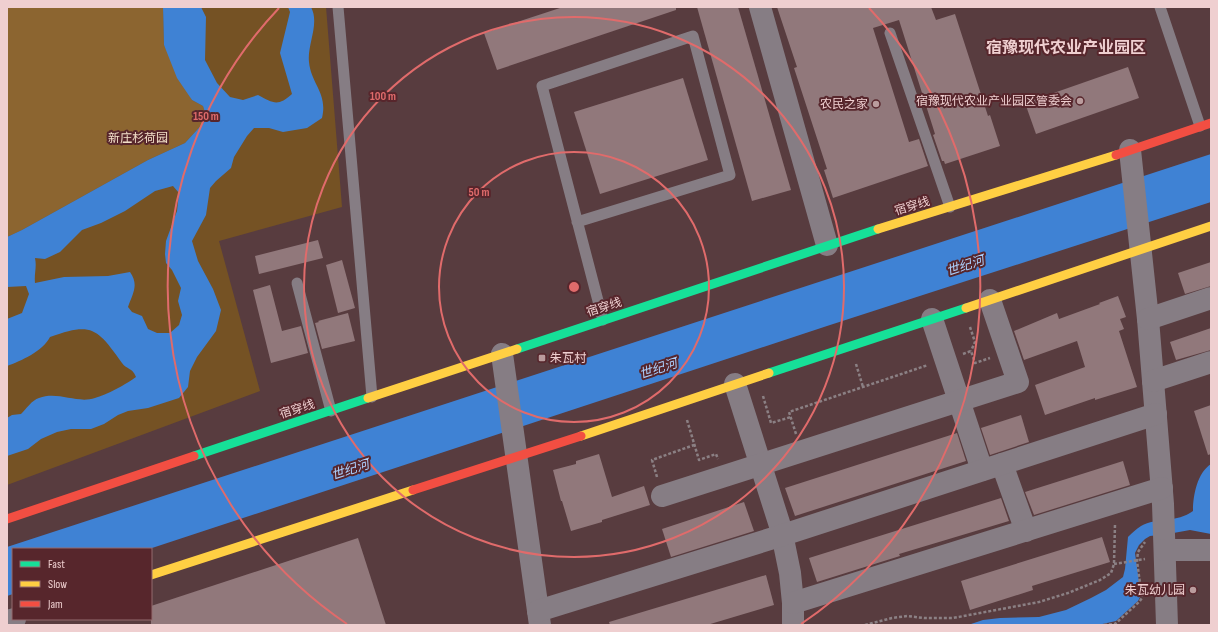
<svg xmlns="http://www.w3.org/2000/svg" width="1218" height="632" viewBox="0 0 1218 632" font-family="'Sofia Sans Condensed','Noto Sans SC',sans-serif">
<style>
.green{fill:#755224}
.forest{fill:#8c6530}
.water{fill:#3f82d4;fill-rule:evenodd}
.building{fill:#91787b}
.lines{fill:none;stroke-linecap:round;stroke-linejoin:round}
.path{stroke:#8b8084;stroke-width:2.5;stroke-dasharray:3 2;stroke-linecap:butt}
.lane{stroke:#867d84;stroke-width:11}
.street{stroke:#867d84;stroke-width:22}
.fast{stroke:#16e098;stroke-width:9}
.slow{stroke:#ffcf43;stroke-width:9}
.jam{stroke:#f24e42;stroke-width:9}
.ring{fill:none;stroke:#e06b6b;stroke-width:2}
.poi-dot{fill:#ba9c9d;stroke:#57262c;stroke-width:1.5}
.labels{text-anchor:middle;stroke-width:4;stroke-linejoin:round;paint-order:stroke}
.poi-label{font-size:12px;fill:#efcfd0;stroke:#57262c;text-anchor:end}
.park-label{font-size:12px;fill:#f3e0c9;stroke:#57262c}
.street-label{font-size:12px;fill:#efcfd0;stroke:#57262c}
.water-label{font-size:13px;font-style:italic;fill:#acd0fd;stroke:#57262c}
.district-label{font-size:16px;font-weight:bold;fill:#efcfd0;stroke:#57262c}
.centre{fill:#e06b6b;stroke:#57262c;stroke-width:2}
.ring-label{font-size:12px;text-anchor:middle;font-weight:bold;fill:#e06b6b;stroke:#57262c;stroke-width:4;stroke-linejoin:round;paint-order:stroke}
</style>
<rect width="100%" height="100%" fill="#583c3f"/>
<!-- green -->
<path class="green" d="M7 7H326L342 207 219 241 260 391 7 485Z"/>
<!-- forest -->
<path class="forest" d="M7 7H163L164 45 192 100 203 106 207 119 185 143 148 160 22 230 7 237Z"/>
<!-- water -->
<g class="water">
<path d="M163 7H201L206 17 205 60 217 83 230 97 243 100 258 95C273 103 278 107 292 94L280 53 290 12 288 7H311C320 24 307 44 309 62 311 84 328 93 322 118L307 128 283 132 269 128H254L247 136 234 157 231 168 216 181 210 188 206 215 192 241 198 261 213 289 221 310 216 331 197 357 190 371 188 387 179 398 148 408 128 411 118 415 104 424 91 429H71L57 432 41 439 28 449 7 456V418L12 415 21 414C26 409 32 400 39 398 58 391 77 404 95 398 106 395 127 384 136 377 132 367 127 370 122 363 97 328 92 322 50 337 43 351 21 361 7 366V319L22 313 29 294 26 286 7 287V237L22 230 148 160 185 143 207 119 203 106 192 100 177 78 164 45ZM173 186 179 193 177 211 166 241 165 254 166 263 172 270 181 288 178 301 182 315 179 325 170 333H157L148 329 142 316 132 312 128 307C133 293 139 285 130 272L108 276 64 277 35 283C34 274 37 267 35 258L45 259 60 252 82 230 101 223 125 211 155 191Z"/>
<path d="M1211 154V202L827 326 149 549H13V594L7 596V547Z"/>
<path d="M1211 464V534L1190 530 1168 534 1150 536 1145 539 1139 545 1135 553 1139 582 1136 583V589L1140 590V597L1138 601 1116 621 1098 625H968L983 620 1000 618 1039 617 1066 610 1091 598 1106 590 1123 577 1125 569 1128 537C1132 533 1136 529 1141 526 1157 517 1177 523 1193 511 1193 496 1197 473 1211 464Z"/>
</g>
<!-- building -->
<g class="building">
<path d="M563 7H676V10L497 70 484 33Z"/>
<path d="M697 7H738L791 190 752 201Z"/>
<path d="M777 7H931L936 20 955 14 988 116 990 115 1000 146 945 164 944 161H942L933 135 935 134 899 20 873 28 909 142 919 139 928 166 833 198 824 170 827 169 794 68 797 67Z"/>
<path d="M1128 67 1139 98 1036 134 1025 103Z"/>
<path d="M683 78 708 160 600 194 574 112Z"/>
<path d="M318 240 323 258 259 274 255 256Z"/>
<path d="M342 260 355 308 338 313 326 265Z"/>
<path d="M1211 262V286L1185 294 1178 273Z"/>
<path d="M270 285 282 331 301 326 308 353 271 363 253 290Z"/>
<path d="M1118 296 1126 317 1120 319 1124 329 1119 331 1137 387 1095 400V398L1045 415 1035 385 1085 367 1077 341 1024 360 1014 331 1057 313 1059 319 1100 304 1099 303Z"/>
<path d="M348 313 355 341 322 349 315 323 319 322 318 321Z"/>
<path d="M1211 328V350L1176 360 1170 342Z"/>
<path d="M1211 405V454L1208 455 1194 411Z"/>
<path d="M1021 415 1029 442 990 455 981 428Z"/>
<path d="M957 433 966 461 795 516 785 488Z"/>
<path d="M599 454 612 497 644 486 650 505 602 520V522L571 531 562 501H561L553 470 576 464V461Z"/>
<path d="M1123 461 1130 485 1034 515 1025 492Z"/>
<path d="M1001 498 1009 521 899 554 900 556 817 582 809 558Z"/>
<path d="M744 502 754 531 671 557 662 529Z"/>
<path d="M1102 537 1110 562 1032 586 1033 590 970 610 961 581Z"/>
<path d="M358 538 386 625H151V606Z"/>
<path d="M766 575 774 605 707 625H610L609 622Z"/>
</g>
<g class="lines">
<!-- path -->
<g class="path">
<path d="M970 327 975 342 971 351"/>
<path d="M963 354 971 351 975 363 990 358"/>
<path d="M856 364 863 387"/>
<path d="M763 396 771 423 791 417"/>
<path d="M687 420 699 460 716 454 718 459"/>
<path d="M796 434 789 412 928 365"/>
<path d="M657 477 652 460 694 445"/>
<path d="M1114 564 1145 559"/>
<path d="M865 625 892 618 907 616 924 618H953L1039 602 1068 593 1100 580 1111 573 1114 564 1115 524"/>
<path d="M1104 625 1115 624 1139 602 1142 598 1137 561 1138 552 1145 542"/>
</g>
<!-- lane -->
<g class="lane">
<path d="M338 7 372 397"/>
<path d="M1160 7 1200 126"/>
<path d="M890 33 950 207"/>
<path d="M577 222 730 175 693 36 542 86 603 320"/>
<path d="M297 283 331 411"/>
</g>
<!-- street -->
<g class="street">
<path d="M760 7 827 245"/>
<path d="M1130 150 1148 319 1163 504 1167 625"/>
<path d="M932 319 982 470"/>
<path d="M1148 319 1211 298"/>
<path d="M502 354 540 625"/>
<path d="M1153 381 1211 362"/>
<path d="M735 384 781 529 790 573 793 603V625"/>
<path d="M1002 464 1026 531"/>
<path d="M662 496 1018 382 990 300"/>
<path d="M1165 550H1211"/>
<path d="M793 603 1162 488"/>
<path d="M538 611 783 535 1156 414"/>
<path d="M7 621 15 619"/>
</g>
<!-- fast -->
<g class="fast">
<path d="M517 349 878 229"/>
<path d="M769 373 966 308"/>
<path d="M194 456 368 398"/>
</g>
<!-- slow -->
<g class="slow">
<path d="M878 229 1116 155"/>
<path d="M966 308 1211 226"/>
<path d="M368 398 517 349"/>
<path d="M581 436 769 373"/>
<path d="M151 575 413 490"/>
</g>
<!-- jam -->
<g class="jam">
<path d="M1116 155 1211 123"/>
<path d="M413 490 581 436"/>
<path d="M7 519 194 456"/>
</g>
</g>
<!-- distance rings -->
<g class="ring">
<circle cx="574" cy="287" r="135"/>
<circle cx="574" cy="287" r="270"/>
<path d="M347 624A406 406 0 0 1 279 8M869 8A406 406 0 0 1 801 624"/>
</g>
<!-- markers -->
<g class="poi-dot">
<circle cx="1080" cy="101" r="4"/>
<circle cx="876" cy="104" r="4"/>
<rect x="538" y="354" width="8" height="8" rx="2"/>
<circle cx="1193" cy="590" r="4"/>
</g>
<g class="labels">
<!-- poi labels -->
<g class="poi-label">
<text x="1072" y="105">宿豫现代农业产业园区管委会</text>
<text x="868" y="108">农民之家</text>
<text x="550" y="362" text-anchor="start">朱瓦村</text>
<text x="1185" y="594">朱瓦幼儿园</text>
</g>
<!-- park labels -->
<g class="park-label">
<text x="138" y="142">新庄杉荷园</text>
</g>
<!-- street labels -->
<g class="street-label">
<text transform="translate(912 206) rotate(-17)" y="4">宿穿线</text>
<text transform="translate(604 307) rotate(-18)" y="4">宿穿线</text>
<text transform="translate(297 409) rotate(-18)" y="4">宿穿线</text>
</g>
<!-- water labels -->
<g class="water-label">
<text transform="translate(965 265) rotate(-18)" y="5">世纪河</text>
<text transform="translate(658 368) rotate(-18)" y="5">世纪河</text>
<text transform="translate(350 469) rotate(-18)" y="5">世纪河</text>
</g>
<!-- district labels -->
<g class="district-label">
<text x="1066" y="53">宿豫现代农业产业园区</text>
</g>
</g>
<circle cx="574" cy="287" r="6" class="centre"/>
<g class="ring-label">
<text x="383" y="100">100 m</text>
<text x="206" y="120">150 m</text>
<text x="479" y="196">50 m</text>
</g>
<!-- border -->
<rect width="1218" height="632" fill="none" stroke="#efcfd0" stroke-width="16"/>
<!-- legend -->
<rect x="12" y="548" width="140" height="72" fill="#57262c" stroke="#946a6e"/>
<rect x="20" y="561" width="20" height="6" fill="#16e098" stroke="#946a6e"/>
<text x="48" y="568" font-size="12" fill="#efcfd0">Fast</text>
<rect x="20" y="581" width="20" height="6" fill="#ffcf43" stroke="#946a6e"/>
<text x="48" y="588" font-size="12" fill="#efcfd0">Slow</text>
<rect x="20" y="601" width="20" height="6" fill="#f24e42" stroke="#946a6e"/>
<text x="48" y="608" font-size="12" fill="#efcfd0">Jam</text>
</svg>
